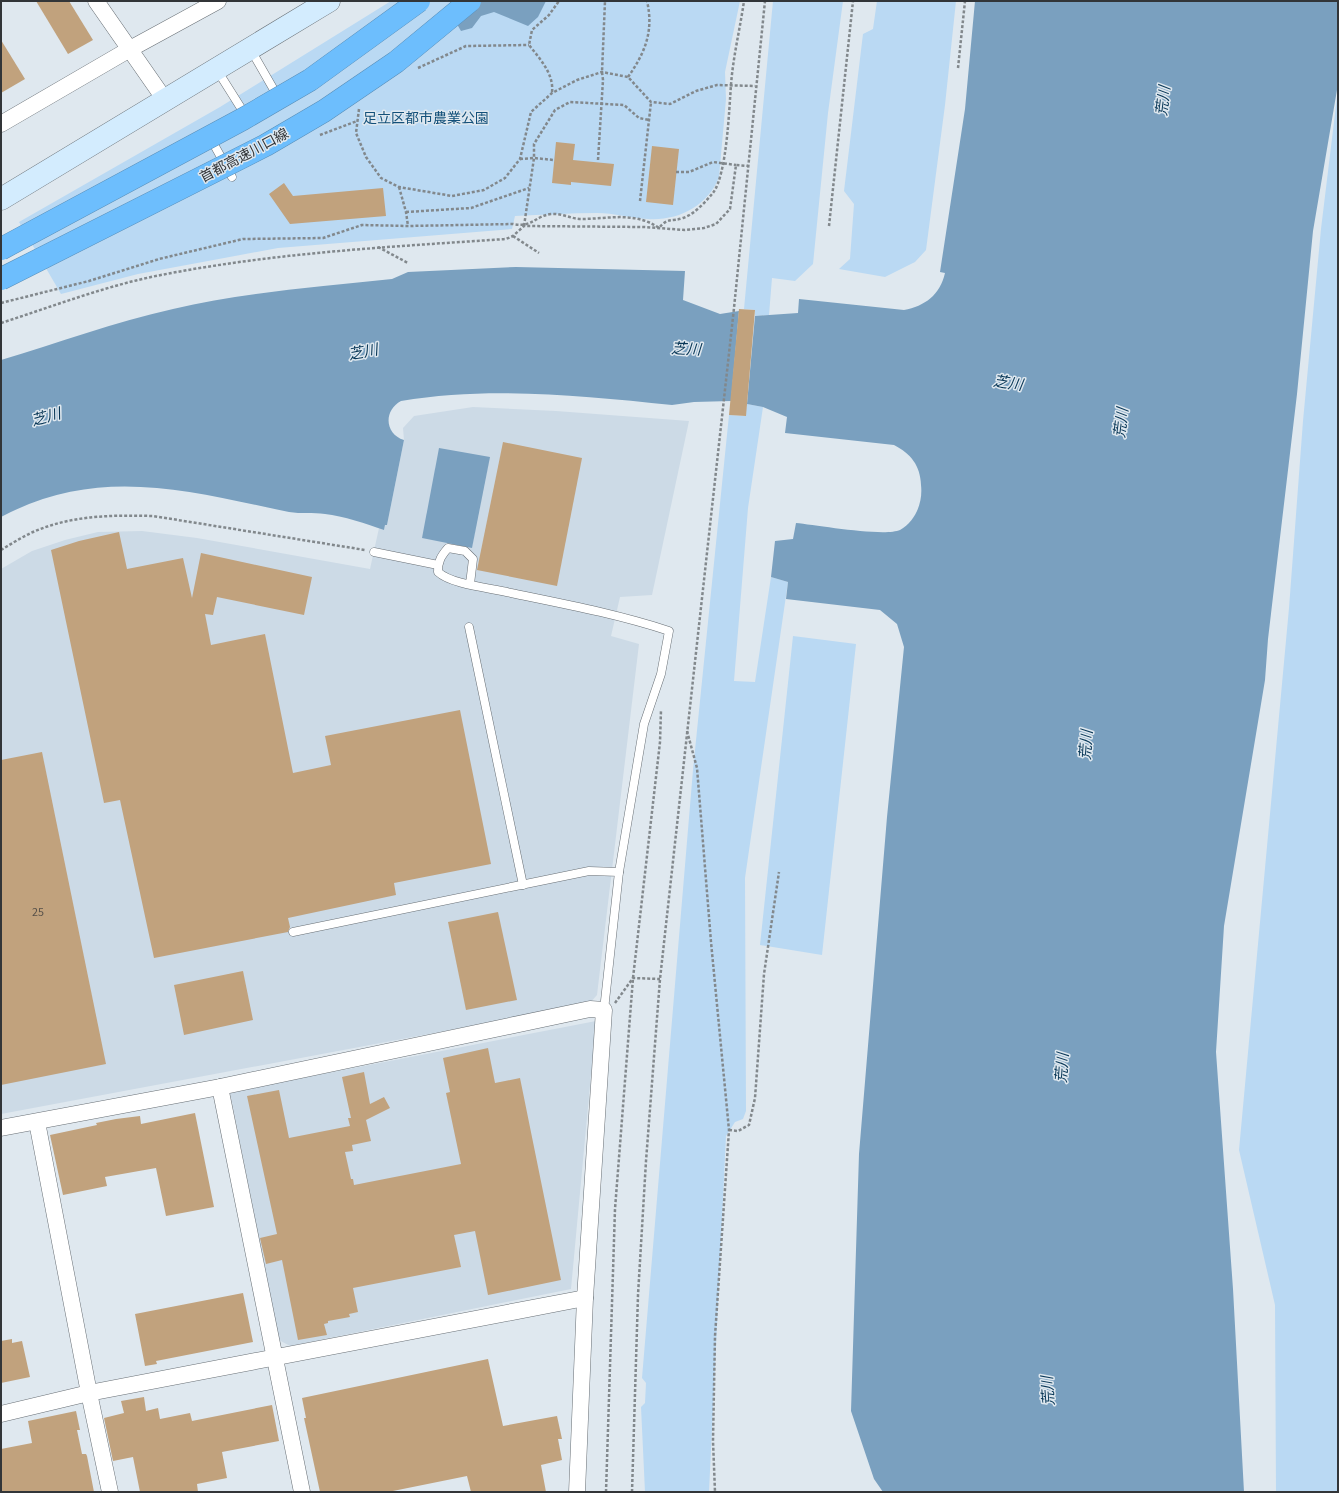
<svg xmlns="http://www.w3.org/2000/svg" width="1339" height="1493" viewBox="0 0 1339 1493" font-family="'Source Sans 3','Noto Sans JP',sans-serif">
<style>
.built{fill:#ccdae6}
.green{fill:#bad9f3}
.water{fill:#7aa0bf}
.building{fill:#c1a27d}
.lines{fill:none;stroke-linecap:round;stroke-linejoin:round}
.lane-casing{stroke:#686f75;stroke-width:9}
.street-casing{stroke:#686f75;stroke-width:17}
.secondary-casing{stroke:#686f75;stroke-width:23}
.path{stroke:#82888c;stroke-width:2.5;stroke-dasharray:3 2;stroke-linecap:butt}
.lane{stroke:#fff;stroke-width:8}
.street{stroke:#fff;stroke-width:16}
.secondary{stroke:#d3ecfe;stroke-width:22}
.highway-bridge-casing{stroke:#588eb8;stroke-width:23;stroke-linecap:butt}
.highway-bridge{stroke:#6dbefd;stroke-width:22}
.labels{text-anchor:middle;stroke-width:3;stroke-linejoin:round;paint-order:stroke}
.number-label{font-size:12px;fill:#565049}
.park-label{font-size:14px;fill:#13507a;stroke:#dfe8ef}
.street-label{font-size:14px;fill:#323538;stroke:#dfe8ef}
.water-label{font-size:15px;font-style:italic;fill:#083757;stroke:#dfe8ef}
</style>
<rect width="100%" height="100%" fill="#dfe8ef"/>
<!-- built -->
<g class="built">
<path d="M473 407 556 411 689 421 652 595 620 597 611 636 639 644 597 995 589 1004 1 1114V569L32 551 65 540 98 532 142 531 197 538 370 569 379 528 384 530 385 525H387L404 440 403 428 414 416Z"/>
<path d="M596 1021 571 1289 290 1346 279 1340 230 1092Z"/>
</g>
<!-- green -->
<g class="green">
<path d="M391 1H740L725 72 726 99 719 177C708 206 678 221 648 219 631 218 614 213 597 213 569 213 542 215 515 216L512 229 278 248 138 274 61 294 19 222 220 107Z"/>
<path d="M773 1H843L828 113 813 264 795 281 772 278 769 315 755 316V310L744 309Z"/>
<path d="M877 1H956L945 105 926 250 915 262 885 277 839 269 850 259 854 204 844 191 863 34 873 29Z"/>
<path d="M1338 89V1492H1276L1275 1305 1239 1150 1289 608 1303 421 1321 229Z"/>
<path d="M747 404 763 407 748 508 734 681 755 682 771 577 788 582 745 878 746 1111 743 1119 735 1122 726 1136 709 1492H645L641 1407 645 1403 646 1383 642 1378 693 770 729 415 745 416Z"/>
<path d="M793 636 856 644 822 955 760 945Z"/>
</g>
<!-- water -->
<g class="water">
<path d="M462 1H546L538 17 528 26 494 12 481 16 472 28 461 31 454 19Z"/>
<path d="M975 1H1338V84L1313 231 1297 394 1268 639 1265 680 1224 926 1216 1052 1233 1289 1244 1492H883L874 1479 851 1411 859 1154 887 817 904 647 897 624 880 610 786 599 788 582 771 577 775 541 793 539 796 523C816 525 884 537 900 530 916 521 923 502 921 485 920 465 911 454 894 445L785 433 787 417 763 407 747 404 755 316 798 313 799 299 904 310C925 306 940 295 945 273L940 272 965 109Z"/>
<path d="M516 267 685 271 683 300 720 314 739 311 731 401 694 402 672 405C581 396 491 386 401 401 383 411 385 434 404 440L387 525H385L384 530C367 524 343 516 325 514 313 512 301 514 289 512 187 491 99 465 1 517V360C58 343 115 322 173 309 244 292 320 287 392 279L408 272Z"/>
<path d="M439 448 490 457 472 548 422 538Z"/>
</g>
<!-- building -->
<g class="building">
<path d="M36 1H69L93 40 68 54Z"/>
<path d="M1 40 25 79 1 93Z"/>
<path d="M556 142 575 144 573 160 614 164 611 186 571 182V185L552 183Z"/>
<path d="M652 146 679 149 673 205 646 202Z"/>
<path d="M284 183 293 196 383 188 386 216 290 224 269 194Z"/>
<path d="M739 309 755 310 746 416 729 415Z"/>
<path d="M503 442 582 458 557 586 477 570Z"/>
<path d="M119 532 127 569 183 558 192 598 201 553 312 577 304 615 217 597 213 615 205 614 211 645 265 634 293 773 331 765 325 736 460 710 491 864 394 883 396 895 288 918 290 927 288 932 154 958 120 800 104 803 51 550 79 541Z"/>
<path d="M42 752 106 1064 1 1085V760Z"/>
<path d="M498 912 517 1000 466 1010 448 922Z"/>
<path d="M243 971 253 1020 184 1035 174 985Z"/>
<path d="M488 1048 495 1083 520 1078 561 1280 488 1295 475 1231 454 1235 461 1267 353 1288 358 1312 349 1314 350 1317 328 1321V1323L324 1324 327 1335 298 1340 282 1260 266 1264 260 1238 277 1234 247 1096 279 1090 289 1138 350 1126 348 1118H351L342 1077 364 1072 370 1104 384 1097 390 1108 366 1120 371 1141 352 1145 353 1151 345 1152 351 1179H353L354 1185 461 1164 446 1093 450 1092 443 1058Z"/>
<path d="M195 1113 214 1207 166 1216 156 1168 105 1177 107 1186 63 1195 50 1135 97 1125 96 1123 116 1119 140 1116 141 1124Z"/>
<path d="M243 1293 253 1342 156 1361 157 1364 145 1366 135 1314Z"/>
<path d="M12 1339V1343L22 1341 30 1377 1 1383V1341Z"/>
<path d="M488 1359 503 1426 557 1416 562 1439H558L562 1460 541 1465 546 1492H471L467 1476 388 1492H320L304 1418H306L302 1398Z"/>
<path d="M144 1397 146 1411 158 1408 160 1419 190 1413 192 1421 272 1405 279 1441 222 1452 227 1478 197 1484 198 1492H140L133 1457 113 1461 104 1418 124 1413 121 1401Z"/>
<path d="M76 1411 80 1430H77L82 1454H86L87 1456 94 1492H1V1449L32 1443 28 1421Z"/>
</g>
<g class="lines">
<!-- lane casing -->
<g class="lane-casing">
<g id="lane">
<path d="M251 50 278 97"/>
<path d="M217 70 246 116"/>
<path d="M212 137V141L232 177"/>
<path d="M374 552 438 565"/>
<path d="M470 584 473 559 465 551 448 548C441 556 438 561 438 572 452 585 492 588 511 593 564 604 617 614 669 631L661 674 644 724 619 872 604 1010"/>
<path d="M469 627 523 885"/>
<path d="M293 932 589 871 619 872"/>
</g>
</g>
<!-- street casing -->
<g class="street-casing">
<g id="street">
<path d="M96 1 165 100"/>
<path d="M1 124 130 49 218 1"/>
<path d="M220 1087 302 1492"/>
<path d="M37 1122 89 1393 110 1492"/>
<path d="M1 1128 220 1087 590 1009 604 1010 585 1298 577 1492"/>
<path d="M1 1414 89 1393 585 1298"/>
</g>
</g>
<!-- secondary casing -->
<g class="secondary-casing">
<path id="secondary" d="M1 199 329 1"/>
</g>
<!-- path -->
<g class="path">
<path d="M418 68 466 46 529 45"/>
<path d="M958 68 965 1"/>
<path d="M628 77C645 53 654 31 647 1"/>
<path d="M552 92C554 74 540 59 529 45L532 30 549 15 559 1"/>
<path d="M359 109 356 133 366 157 381 178 399 187 452 196 484 190 505 178 520 159 531 112 552 93 577 80 602 72 628 77 651 102 670 104 696 91 717 85 755 86"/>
<path d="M320 135 357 121"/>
<path d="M520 159 534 158 554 160"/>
<path d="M598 160 603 80 602 72 605 1"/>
<path d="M676 172H689L713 162 736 165"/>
<path d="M399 187 406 212 408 226"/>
<path d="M640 201 651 102"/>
<path d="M406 212 471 208 529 188"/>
<path d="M524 226 534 158V144L555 110 570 102 624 105 639 118 649 120"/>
<path d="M829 226 853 1"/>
<path d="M513 236 539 253"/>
<path d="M378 247 408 263"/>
<path d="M1 303 89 281 159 259 243 239 323 238 362 225 408 226 513 224C532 228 535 216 551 214 562 213 571 219 581 219 608 219 635 211 659 228 668 217 672 222 683 218 695 214 705 202 713 193 727 174 729 110 731 85 733 57 740 29 744 1"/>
<path d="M1 323C51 307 100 288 151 277 268 253 387 247 506 239L513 236 524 226 645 227 685 230 704 228 716 224 730 209 736 165 748 166"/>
<path d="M1 550C11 544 22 537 33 532 72 515 112 515 153 516L365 550"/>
<path d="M687 731 697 768 711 942 729 1130 715 1336 713 1441 715 1492"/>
<path d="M615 1003 633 978 660 979"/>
<path d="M729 1130 738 1131 749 1125 755 1098 764 974 779 872"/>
<path d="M606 1492 615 1209 633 978 660 742 661 710"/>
<path d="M632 1492 638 1295 646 1161 660 979 734 308 765 1"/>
</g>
<!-- lane -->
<use href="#lane" class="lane"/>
<!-- street -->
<use href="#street" class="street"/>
<!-- secondary -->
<use href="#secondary" class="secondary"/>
<!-- highway-bridge casing -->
<g class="highway-bridge-casing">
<g id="highway-bridge">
<path d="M1 249 243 119 310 80 419 1"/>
<path d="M1 279 266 145 324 111 396 62 470 1"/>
</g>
</g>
<!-- highway-bridge -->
<use href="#highway-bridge" class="highway-bridge"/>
</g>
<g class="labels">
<!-- number labels -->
<g class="number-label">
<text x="38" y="916">25</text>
</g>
<!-- park labels -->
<g class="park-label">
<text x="426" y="123">足立区都市農業公園</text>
</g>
<!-- street labels -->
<g class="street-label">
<text transform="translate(244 155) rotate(-28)" y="5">首都高速川口線</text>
</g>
<!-- water labels -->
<g class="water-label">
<text transform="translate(1163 101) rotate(-83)" y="5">荒川</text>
<text transform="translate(686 349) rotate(3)" y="5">芝川</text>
<text transform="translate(363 352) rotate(-11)" y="5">芝川</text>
<text transform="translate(1008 383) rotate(8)" y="5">芝川</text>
<text transform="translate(46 417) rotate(-15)" y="5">芝川</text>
<text transform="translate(1121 423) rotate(-83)" y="5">荒川</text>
<text transform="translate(1086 745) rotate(-86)" y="5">荒川</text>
<text transform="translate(1062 1068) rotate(-86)" y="5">荒川</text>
<text transform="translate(1048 1391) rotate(-94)" y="5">荒川</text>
</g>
</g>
<!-- border -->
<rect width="1339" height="1493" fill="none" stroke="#323538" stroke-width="4"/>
</svg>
